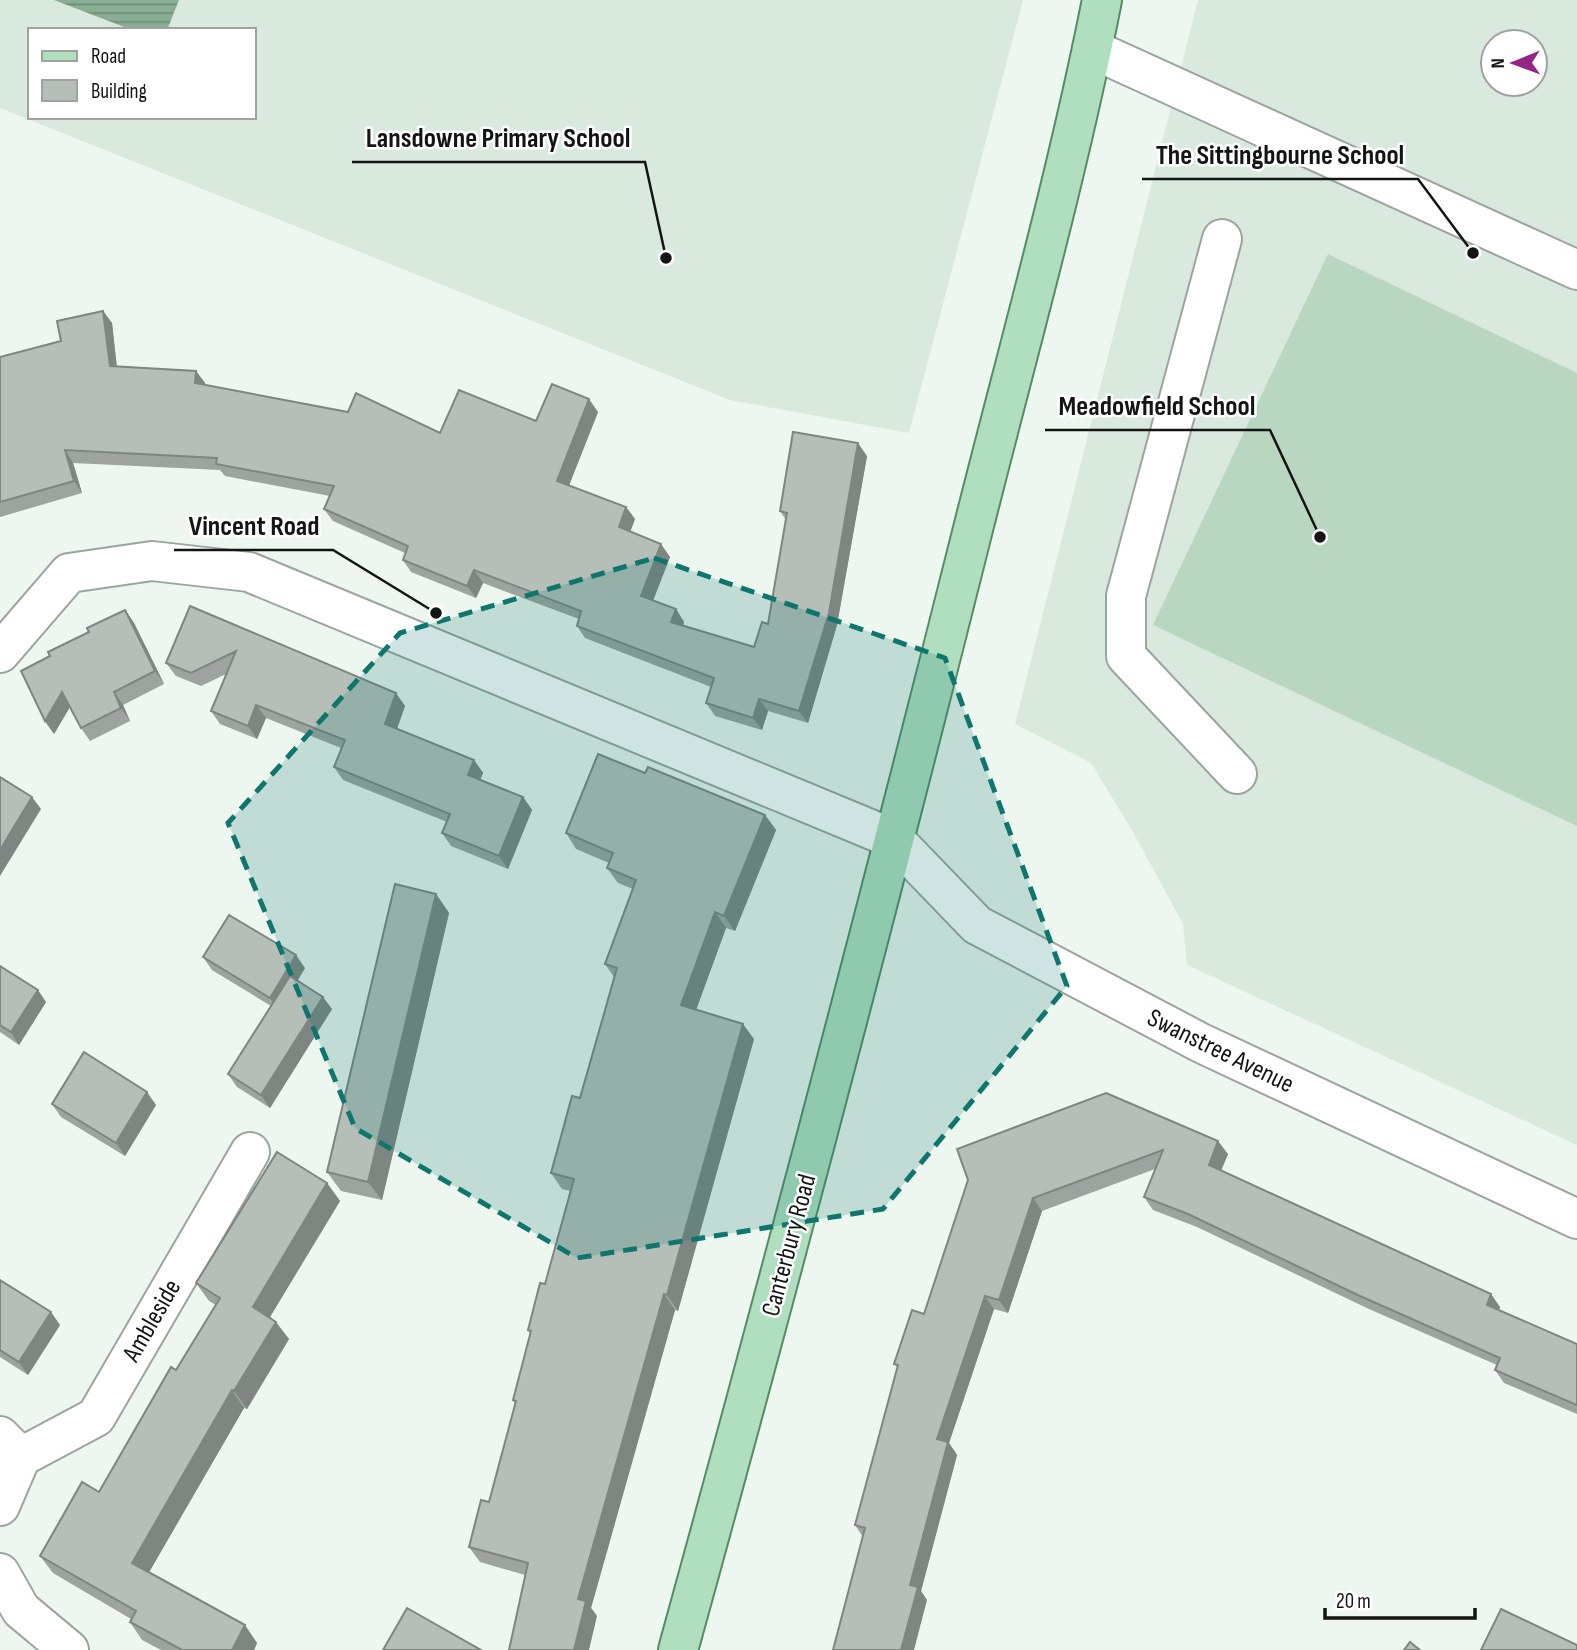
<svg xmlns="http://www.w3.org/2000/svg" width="1577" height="1650" viewBox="0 0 1577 1650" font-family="'Sofia Sans Condensed',sans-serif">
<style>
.built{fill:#dae9de;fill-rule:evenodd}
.garden{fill:#b9d6c1}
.water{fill:url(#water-rules)}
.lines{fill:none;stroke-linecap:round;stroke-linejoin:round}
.minor-casing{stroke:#9ca49e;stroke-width:42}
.major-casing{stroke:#568b68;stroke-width:42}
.minor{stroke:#fff;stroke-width:38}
.major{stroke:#b0dfbf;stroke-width:38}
.wall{fill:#9da39e}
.shaded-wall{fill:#7f8581}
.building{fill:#b6beb8;stroke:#7f8581;stroke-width:2}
.marked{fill:#0f766e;fill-opacity:0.2;stroke:#0f766e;stroke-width:5;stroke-dasharray:14 9;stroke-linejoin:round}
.labels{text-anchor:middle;stroke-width:5;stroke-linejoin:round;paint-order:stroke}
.street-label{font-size:26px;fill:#121513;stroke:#fff}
.leader{fill:none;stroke:#121513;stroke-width:2.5}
.callout-dot{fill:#121513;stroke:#fff;stroke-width:2.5}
.callout-label{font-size:28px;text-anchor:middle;font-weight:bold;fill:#121513;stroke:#fff;stroke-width:5;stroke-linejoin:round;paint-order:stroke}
</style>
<defs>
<pattern id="water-rules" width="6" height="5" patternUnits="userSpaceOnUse" patternTransform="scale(1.75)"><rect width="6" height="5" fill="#8aae94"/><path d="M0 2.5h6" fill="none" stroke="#6f8c78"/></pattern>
</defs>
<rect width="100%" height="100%" fill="#edf6ef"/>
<!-- built -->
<g class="built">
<path d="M0 0H1023L909 433 730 400 0 108ZM30 30H254V117H30Z"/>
<path d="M1198 0H1577V1145L1187 965 1183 924 1133 832 1091 763 1015 724ZM1493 42H1535V84H1493Z"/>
</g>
<!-- garden -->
<path class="garden" d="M1328 254 1577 373V826L1153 625Z"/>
<!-- water -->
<path class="water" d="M54 0H179L167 30H132Z"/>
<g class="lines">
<!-- minor casing -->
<g class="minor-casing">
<g id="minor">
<path d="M1092 49 1577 270"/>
<path d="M1222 239 1126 596V656L1237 774"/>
<path d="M0 653 69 573 152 561 249 572 894 839 977 925 1201 1043 1577 1219"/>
<path d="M0 1436 21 1457 0 1506"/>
<path d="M21 1457 96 1417 250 1152"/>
<path d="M0 1573 21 1610 69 1650"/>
</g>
</g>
<!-- major casing -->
<g class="major-casing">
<path id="major" d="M678 1650C780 1281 877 911 970 541 1015 361 1066 182 1102 0"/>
</g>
<!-- minor -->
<use href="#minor" class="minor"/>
<!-- major -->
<use href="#major" class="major"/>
</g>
<!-- wall -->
<g class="wall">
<path d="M103 311 112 323 117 367 196 371 205 383V385L440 433 598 412 569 485 626 507 635 519 630 532 670 557 653 601 676 609 684 622 683 626 754 647 768 624 786 520 780 511 867 456 837 625 808 723 768 711 762 730 715 716 706 703 711 687 585 638 577 626 579 619 483 583 476 598 411 572 403 560 405 553 333 521 324 509 330 496 225 476 220 470 73 463 82 493 0 517V357L61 341Z"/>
<path d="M190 606 405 706 397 729 474 760 483 773 480 780 523 797 532 810 508 869 451 846 442 833 447 822 343 780 334 767 341 748 266 718 257 739 220 724 211 711 226 674 201 686 176 676 166 663Z"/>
<path d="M125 610 134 623 164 684 123 705 130 721 90 741 81 728 70 707 54 734 45 721 50 656Z"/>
<path d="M645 773 765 815 776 830 735 931 726 928 696 1010 754 1039 678 1311 675 1310 591 1608 597 1616 525 1575 480 1562 469 1547 489 1502 515 1404 513 1400 530 1334 528 1330 545 1284 570 1191 562 1189 551 1173 580 1098 614 977 605 964 633 889 618 883 607 868 609 863 576 849 566 833Z"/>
<path d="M436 894 449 913 382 1200 341 1191 327 1172Z"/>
<path d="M203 957 305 968 298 980 332 1009 270 1108 237 1087 228 1074 271 1006 212 970Z"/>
<path d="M0 966 46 1002 19 1045 0 1032Z"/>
<path d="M1106 1093 1228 1154 1221 1170 1500 1307 1499 1310 1577 1344V1414L1504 1383 1495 1370 1497 1365 1369 1309 1197 1227 1153 1210 1144 1197 1155 1169 1042 1211 1008 1313 994 1309 949 1443 957 1455 921 1591 927 1600 863 1537 855 1525 898 1368 894 1364 924 1314Z"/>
<path d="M52 1104 156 1105 125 1156 61 1117Z"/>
<path d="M327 1183 340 1201 270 1317 289 1339 247 1409 244 1408 149 1572 257 1643 254 1650H161L142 1640 130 1622 131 1619 53 1573 40 1556 99 1492 176 1370 216 1305 209 1301 196 1283Z"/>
<path d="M0 1280 60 1325 28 1375 0 1357Z"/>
</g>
<!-- shaded-wall -->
<g class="shaded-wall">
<path d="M103 311 112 323 118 379 110 366Z"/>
<path d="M196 371 205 383 204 395 195 383Z"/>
<path d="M589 399 598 412 566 493 557 481Z"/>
<path d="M858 443 867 456 837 625 808 723 799 711Z"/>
<path d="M65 450 73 463 82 493 74 481Z"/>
<path d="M626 507 635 519 627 540 619 527Z"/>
<path d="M661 544 670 557 650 608 641 596Z"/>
<path d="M474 570 483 583 476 598 467 586Z"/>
<path d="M676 609 684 622 679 635 671 622Z"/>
<path d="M125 610 134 623 164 684 155 671Z"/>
<path d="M62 692 71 705 54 734 45 721Z"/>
<path d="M114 692 123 705 130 721 121 708Z"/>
<path d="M396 693 405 706 394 737 385 724Z"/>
<path d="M759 699 768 711 762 730 753 718Z"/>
<path d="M256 705 266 718 257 739 248 726Z"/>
<path d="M474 760 483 773 477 787 468 775Z"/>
<path d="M32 797 41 809 0 876V850Z"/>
<path d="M523 797 532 810 508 869 499 856Z"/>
<path d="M765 815 776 830 735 931 724 916Z"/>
<path d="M436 894 449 913 382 1200 368 1182Z"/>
<path d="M715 912 726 928 692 1021 681 1005Z"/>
<path d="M296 955 305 968 279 1011 270 998Z"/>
<path d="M38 990 46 1002 19 1045 11 1032Z"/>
<path d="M323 997 332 1009 270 1108 261 1095Z"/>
<path d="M743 1024 754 1039 678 1311 667 1295Z"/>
<path d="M147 1092 156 1105 125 1156 116 1143Z"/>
<path d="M1218 1141 1228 1154 1218 1178 1209 1165Z"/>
<path d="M327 1183 340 1201 265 1325 253 1307Z"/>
<path d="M1033 1198 1042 1211 1008 1313 999 1300Z"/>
<path d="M664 1294 675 1310 591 1608 597 1616 589 1650H574L578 1599Z"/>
<path d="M1491 1294 1500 1307 1496 1318 1487 1305Z"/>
<path d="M985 1296 994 1309 949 1443 957 1455 921 1591 927 1600 914 1650H901L910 1585 937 1439Z"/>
<path d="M51 1312 60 1325 28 1375 19 1362Z"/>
<path d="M276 1322 289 1339 247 1409 234 1391Z"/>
<path d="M232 1390 244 1408 144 1581 132 1563Z"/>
<path d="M245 1625 257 1643 254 1650H232Z"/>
</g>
<!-- building -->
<g class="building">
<path d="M103 311 110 366 196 371 195 383 348 412 356 393 440 433 459 390 536 421 552 384 589 399 557 481 626 507 619 527 661 544 641 596 676 609 671 622 754 647 762 622 768 624 787 513 780 511 793 432 858 443 829 613 799 711 759 699 753 718 706 703 714 678 577 626 581 611 474 570 467 586 403 560 408 546 324 509 334 486 216 464 217 458 65 450 74 481 0 502V357L61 341 57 321Z"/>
<path d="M190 606 396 693 385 724 474 760 468 775 523 797 499 856 442 833 450 814 334 767 345 740 256 705 248 726 211 711 236 651 191 673 166 663Z"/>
<path d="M125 610 155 671 114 692 121 708 81 728 62 692 45 721 21 671 50 656 48 652 89 632 87 628Z"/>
<path d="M598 754 645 773 648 767 765 815 724 916 715 912 681 1005 743 1024 667 1295 664 1294 578 1599 586 1601 574 1650H509L528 1563 469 1547 481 1500 489 1502 516 1401 513 1400 531 1331 528 1330 540 1283 545 1284 574 1179 551 1173 572 1096 580 1098 617 968 605 964 636 880 607 868 613 853 566 833Z"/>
<path d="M0 777 32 797 0 850Z"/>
<path d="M395 884 436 894 368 1182 327 1172Z"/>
<path d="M229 915 296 955 270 998 203 957Z"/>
<path d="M0 966 38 990 11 1032 0 1025Z"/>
<path d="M290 976 323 997 261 1095 228 1074Z"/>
<path d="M84 1052 147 1092 116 1143 52 1104Z"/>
<path d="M1106 1093 1218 1141 1209 1165 1491 1294 1487 1305 1577 1344V1405L1495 1370 1500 1358 1360 1296 1188 1214 1144 1197 1163 1150 1033 1198 999 1300 985 1296 937 1439 948 1442 910 1585 918 1587 901 1650H833L865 1528 855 1525 898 1365 894 1364 912 1310 924 1314 968 1180 957 1149Z"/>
<path d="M277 1152 327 1183 253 1307 276 1322 234 1391 232 1390 132 1563 245 1625 232 1650H182L130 1622 136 1611 40 1556 82 1482 99 1492 171 1367 176 1370 220 1298 196 1283Z"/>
<path d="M0 1280 51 1312 19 1362 0 1350Z"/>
<path d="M407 1608 481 1650H383Z"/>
<path d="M1501 1609 1577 1645V1650H1481Z"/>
<path d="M1410 1642 1420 1650H1404Z"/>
</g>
<!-- marked area -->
<path class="marked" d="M654 558 945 658 1067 986 883 1209 577 1258 355 1128 228 823 400 633Z"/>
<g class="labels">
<!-- street labels -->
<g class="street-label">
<text transform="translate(1221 1050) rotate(26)" y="9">Swanstree Avenue</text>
<text transform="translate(788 1245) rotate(-75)" y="9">Canterbury Road</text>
<text transform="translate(151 1320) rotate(-60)" y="9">Ambleside</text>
</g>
</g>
<!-- callouts -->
<path class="leader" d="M666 258L645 162H352M1473 253L1418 179H1142M1320 537L1270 430H1045M436 613L333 550H174"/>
<g class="callout-dot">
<circle cx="666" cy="258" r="7"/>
<circle cx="1473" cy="253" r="7"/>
<circle cx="1320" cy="537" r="7"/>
<circle cx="436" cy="613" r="7"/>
</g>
<g class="callout-label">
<text x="498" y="147">Lansdowne Primary School</text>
<text x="1280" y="164">The Sittingbourne School</text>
<text x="1157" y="415">Meadowfield School</text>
<text x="254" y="535">Vincent Road</text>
</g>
<!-- legend -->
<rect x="28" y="28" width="228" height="91" fill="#ffffff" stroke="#a0a1a1" stroke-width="2"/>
<rect x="42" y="51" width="35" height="10" fill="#b0dfbf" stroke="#a0a1a1" stroke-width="2"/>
<text x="91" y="63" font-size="21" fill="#121513">Road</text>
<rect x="42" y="80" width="35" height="21" fill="#b6beb8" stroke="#a0a1a1" stroke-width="2"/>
<text x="91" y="98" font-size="21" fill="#121513">Building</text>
<!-- north arrow -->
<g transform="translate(1514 63) rotate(269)"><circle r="33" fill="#ffffff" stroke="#a0a1a1" stroke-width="2"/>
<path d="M0-5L12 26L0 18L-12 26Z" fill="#942586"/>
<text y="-10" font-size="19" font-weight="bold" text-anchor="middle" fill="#121513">N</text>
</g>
<!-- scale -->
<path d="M1325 1608v10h150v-10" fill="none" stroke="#121513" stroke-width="3.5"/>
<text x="1336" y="1608" font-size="21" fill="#121513" stroke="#ffffff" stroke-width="5" paint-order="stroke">20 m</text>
</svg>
